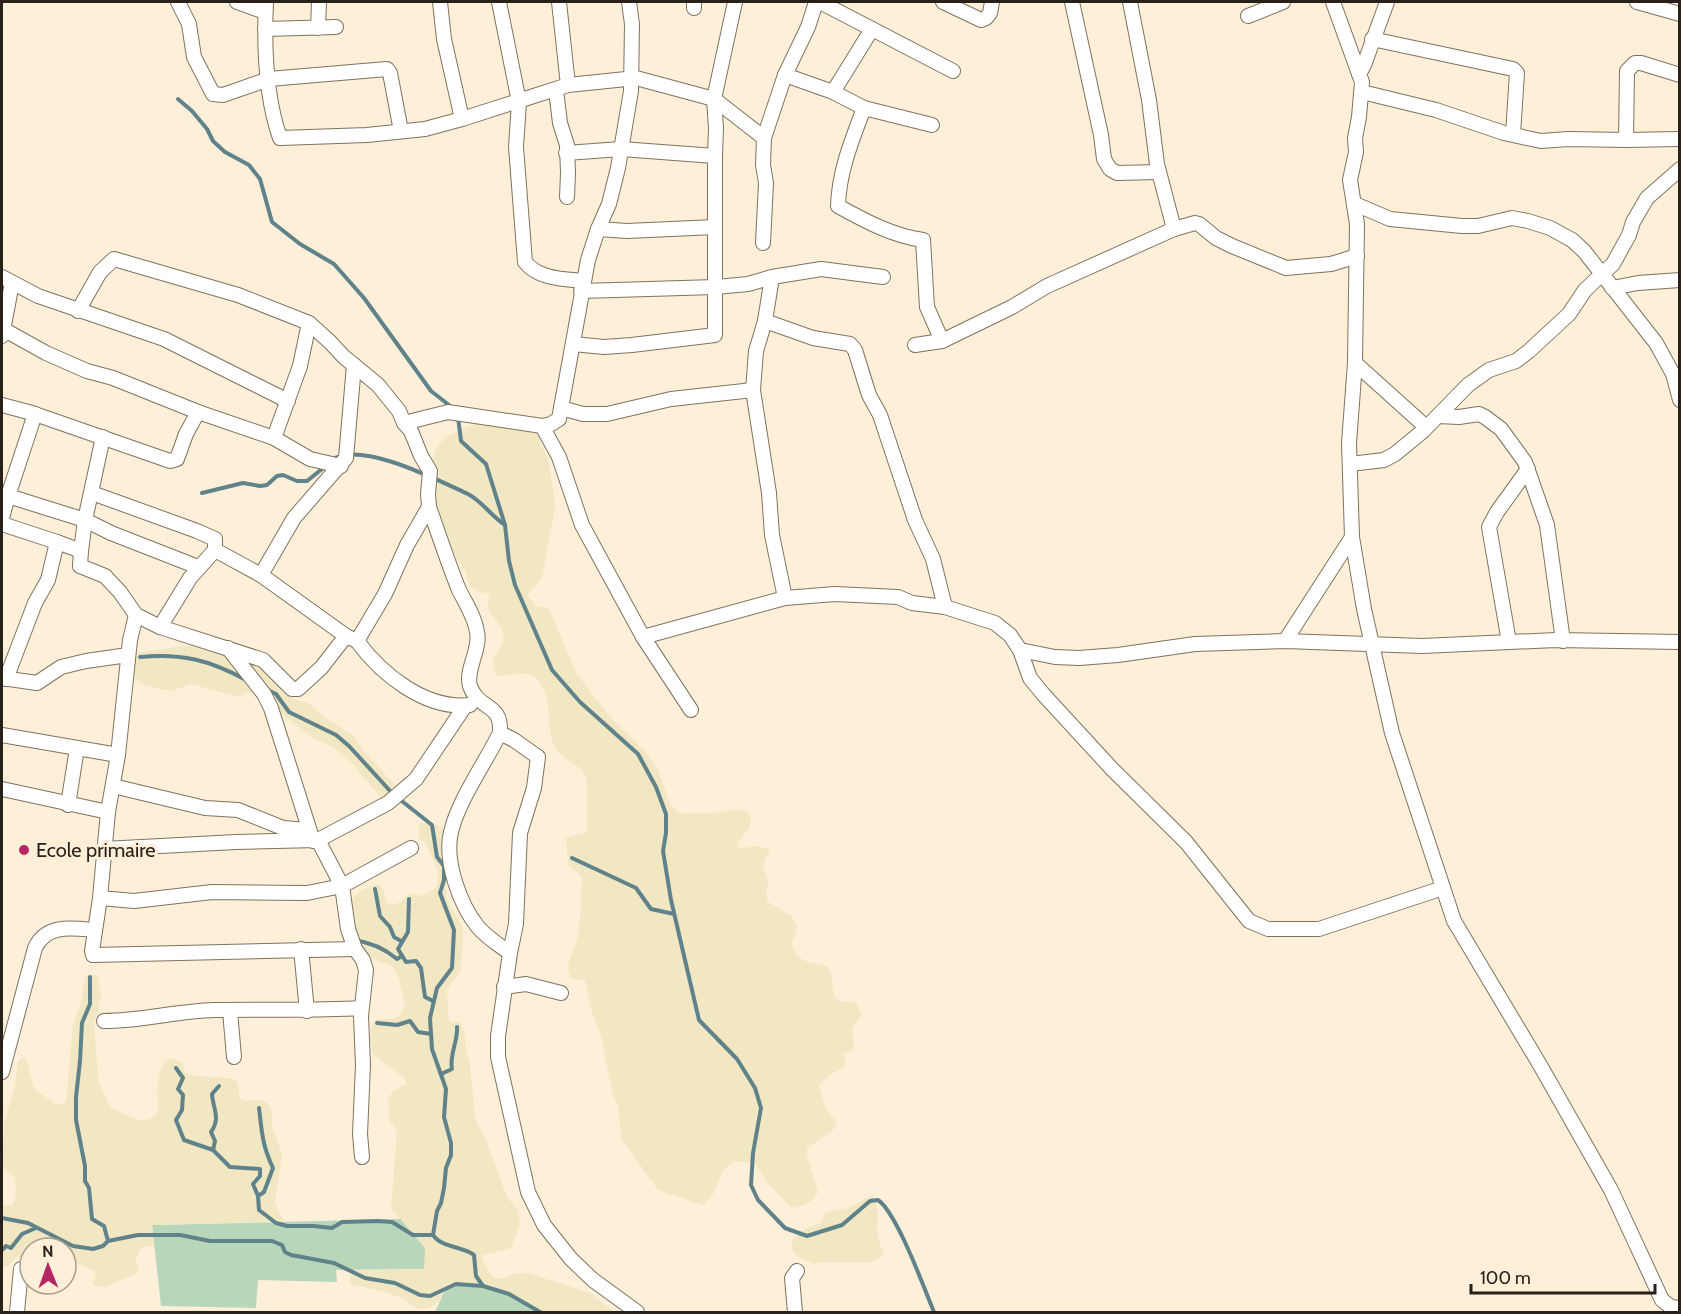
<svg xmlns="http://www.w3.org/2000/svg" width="1681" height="1314" viewBox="0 0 1681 1314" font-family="Cabin,sans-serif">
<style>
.green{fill:#b8d6ba}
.sand{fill:#f1e7c2}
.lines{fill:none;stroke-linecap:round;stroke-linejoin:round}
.stream{stroke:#60838b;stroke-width:4}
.minor-casing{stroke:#7f735e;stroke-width:16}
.minor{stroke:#fff;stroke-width:14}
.poi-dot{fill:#b42864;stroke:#fdefd8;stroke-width:2}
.labels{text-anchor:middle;stroke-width:6;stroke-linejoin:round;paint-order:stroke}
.poi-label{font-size:20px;fill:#272119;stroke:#fdefd8;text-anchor:start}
</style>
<rect width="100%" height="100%" fill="#fdefd8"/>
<!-- green -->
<g class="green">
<path d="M401 1219 425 1248V1269L336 1270 337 1282 258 1280 256 1308 161 1306 152 1225Z"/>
<path d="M456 1284C488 1282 513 1297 540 1312H435L445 1290Z"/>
</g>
<!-- sand -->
<g class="sand">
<path d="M479 423 525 428 540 437V444L549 461 555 506 542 578 527 595 536 606 549 609 577 674 609 716 646 753 658 769 670 804 680 813C691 813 702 814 713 813 723 813 749 803 751 820 752 828 741 837 737 844L739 849 754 846 770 849 763 865 768 882 766 894 768 902 791 916 797 926 795 935 791 943C798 965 809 960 828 967L831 974 834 997 841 1002H855L862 1015 852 1028 854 1040 853 1050 843 1054 846 1065C837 1072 825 1076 819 1086L826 1109 837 1123 833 1130 807 1148V1157L818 1192C812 1204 803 1206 791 1208L766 1181 755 1163 733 1161 722 1172 714 1193 703 1205 658 1190 621 1138 618 1105 613 1095 601 1036 592 1012 585 981 571 978C564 966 571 959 575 947 582 925 581 900 582 877L568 865 566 838 587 832C586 819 589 786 585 775 581 765 562 760 555 747 544 725 555 694 534 677 524 669 510 677 498 676 483 655 508 651 503 632 501 626 491 614 487 608L490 594 476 591 469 584 465 570 438 530 440 518C431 504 431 498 431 482 430 443 443 434 479 423Z"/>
<path d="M192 645 259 665 272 676 283 693 296 700 308 703 326 718 354 736 363 750 395 785 384 801 351 762 332 746 316 740 295 725 258 694 246 692 240 697 191 684 172 691 146 686 133 677 129 666 135 653Z"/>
<path d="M423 823 437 825 443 830V853L448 869 446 890 447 899 463 928V938L461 970 446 991C449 1001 447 1012 450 1021L460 1022 465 1036 466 1052 470 1064 475 1119 486 1140 507 1197 518 1210 520 1224 511 1248 481 1256C499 1297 501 1270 528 1273L590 1293 615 1312H540L509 1294 483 1286 456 1284 445 1290C439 1303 433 1309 418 1309L402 1298 382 1291 353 1285 350 1283 352 1270 424 1269 425 1248 391 1208 397 1132 389 1119 388 1099 393 1091 406 1084 404 1078 373 1054C371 1042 367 1029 376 1019H394L402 1012 405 1004 398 976 392 966 366 956C361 947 353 936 350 926 345 902 356 888 379 884L384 891 386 902 392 905 401 902 409 893 423 896 437 887 438 873 426 842 420 840 418 834 419 824Z"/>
<path d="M93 975H97L101 995 98 1013 94 1022 97 1065 99 1083 110 1107C124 1113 146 1130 158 1112 158 1095 154 1066 171 1058L182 1063 186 1073C203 1080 223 1074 237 1081L239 1088V1098L244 1101 261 1100 268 1104 272 1113V1127L282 1154 275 1203 284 1222 152 1225 154 1245 141 1248 135 1261 139 1268 136 1274 105 1287 93 1285 96 1273 90 1269 66 1259V1248H30V1262L17 1257 9 1266H2V1206L13 1205 16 1195 15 1178 2 1167 5 1120 15 1086 18 1061 23 1057 27 1062 34 1089 57 1105 66 1102 73 1025 81 1003 85 977Z"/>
<path d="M873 1196C885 1216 870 1229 883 1250V1256L871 1262H823L814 1264 799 1258 792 1249V1240L805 1229 822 1222 825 1214C833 1210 842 1210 850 1207 858 1203 863 1198 873 1196Z"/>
</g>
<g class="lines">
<!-- stream -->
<g class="stream">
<path d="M178 99 192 111 207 129 213 141 225 152 249 165 260 179 272 222 300 244 334 264 364 298 431 391 454 409"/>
<path d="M458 417 461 441 486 464 505 525 509 561 515 585 552 670 580 702 638 754 656 787 666 814V833L663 851 671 900 699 1020 737 1059 755 1088 761 1108 753 1153 751 1185 758 1200 785 1228 807 1236 842 1225 870 1201 878 1200C897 1213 924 1288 934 1312"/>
<path d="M332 460C361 440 439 481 468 494 483 502 491 516 505 525"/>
<path d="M202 493 243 483 260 486 267 485 277 476 283 475 297 481H307L327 465"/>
<path d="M140 657C181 653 210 660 246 680"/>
<path d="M266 689 276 694 289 712 336 735 349 746 392 793"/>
<path d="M398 798 432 825 437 857 444 866V880L440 893 454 930 452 968 437 988 430 1018 432 1049 446 1089 444 1117 451 1143V1155L446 1168 444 1188 441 1203 437 1211 433 1235C442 1248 462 1246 474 1255L476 1276 483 1286"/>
<path d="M572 858 636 888 651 909 674 914"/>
<path d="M375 889 380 916 390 927 394 937 401 941"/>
<path d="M409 899 408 932 398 949 406 962 416 961 421 968 425 997 433 1001"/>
<path d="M354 940C369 942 385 949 397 959L402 956"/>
<path d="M90 977V1004L82 1023 80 1061 76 1097V1120L85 1166V1181L89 1188 92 1219 104 1226 108 1241"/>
<path d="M377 1023 397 1025 410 1021 418 1032 431 1034"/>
<path d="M176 1068 183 1078 178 1089 183 1095 182 1110 176 1120 184 1140 213 1150 230 1167 260 1169V1176L253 1184 258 1196 259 1210 276 1223 287 1226H313L332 1228 342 1222 377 1221 392 1222 413 1235H433"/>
<path d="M441 1074 452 1069C449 1055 458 1042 457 1027"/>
<path d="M213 1150 215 1141 211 1132C221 1118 213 1109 212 1094L219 1086"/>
<path d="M258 1196 264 1192 273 1168C262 1145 262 1132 259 1108"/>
<path d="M2 1218 28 1223 73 1246 93 1249 103 1246 108 1241 138 1235H180L210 1241H272L282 1245 285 1252 291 1255 334 1263 365 1278 395 1283 420 1295 430 1296 456 1284 483 1286 509 1294 540 1312"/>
<path d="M2 1250 6 1246 11 1248 22 1234 36 1228"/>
</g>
<!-- minor casing -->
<g class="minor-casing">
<g id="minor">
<path d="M178 2 189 24 194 57 213 94 223 95 269 79 387 69 390 73 401 131"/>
<path d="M237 2 265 12"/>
<path d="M266 2C264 44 266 98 280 138L367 135 425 129 462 119 568 85 636 78 714 99 764 138 763 165 766 183 763 243"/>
<path d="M440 2 444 39 462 119"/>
<path d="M499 2 519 102 516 147 525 262C538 279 564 279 583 281"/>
<path d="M559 2 568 85"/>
<path d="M820 2 953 71"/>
<path d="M943 2 981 20 986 18 990 13 992 2"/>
<path d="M1072 2 1101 135 1104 159 1110 169 1117 173 1159 172"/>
<path d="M1333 2 1362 82 1359 117 1355 138 1356 152 1350 180 1357 224 1355 363 1349 443 1352 537 1364 609 1392 733 1454 921 1540 1065 1611 1190 1662 1300 1671 1307 1680 1308"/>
<path d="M1637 2 1680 14"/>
<path d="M694 8V2"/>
<path d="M1248 16 1283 2"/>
<path d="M318 28 319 2"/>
<path d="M265 29 336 27"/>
<path d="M1372 39 1513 69 1517 73 1513 134"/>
<path d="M1359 74 1364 65 1387 2"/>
<path d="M785 75 833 92 864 108 932 125"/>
<path d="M1680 75 1641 63H1635L1627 71 1626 140 1680 139"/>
<path d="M556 90 560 123 567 145 568 173 567 197"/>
<path d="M833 92 872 29"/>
<path d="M1362 92 1436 110 1504 133 1541 141 1568 139 1626 140"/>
<path d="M864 108C852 140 839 171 838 206 865 221 893 236 923 240L927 307 942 341"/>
<path d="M764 138 785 75 808 27 816 2"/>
<path d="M566 153 621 149 715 156"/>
<path d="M1355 204 1390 219 1462 226H1478L1512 218 1528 221 1550 228 1572 240 1584 251 1656 343 1673 374 1680 400"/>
<path d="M598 229 627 231 715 227"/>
<path d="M1174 229 1195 223 1199 224 1216 238 1232 246 1286 268 1331 264 1357 256"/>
<path d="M2 277 38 296 164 339 288 401"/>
<path d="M772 277 765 321 756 351 753 390 769 493 772 535 785 598"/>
<path d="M1612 288 1638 283 1680 280"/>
<path d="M581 291 716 287 748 284 772 277 821 269 883 277"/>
<path d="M78 311 100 272 114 259 238 295 309 323 330 342 344 357 378 385 399 411 404 423 411 431 421 456 430 471 428 494 429 507C439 535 448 563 459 590 466 604 475 617 477 632 481 649 465 670 470 686 479 711 502 702 500 733 485 763 458 801 451 832 444 861 460 905 478 927 486 937 499 945 510 953L498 1036V1057L528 1192 544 1225 571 1259 593 1280 637 1312"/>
<path d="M765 321 813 338 850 344 855 350 869 395 880 415 915 520 933 559 945 607"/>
<path d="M3 329 46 353 87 371 113 378 198 412 274 438 300 366 309 323"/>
<path d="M2 336 12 283"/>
<path d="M573 344 604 347 632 345 715 335V156L716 128 714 99 735 2"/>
<path d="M915 345 942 341 1012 307 1047 286 1174 229 1157 164 1149 100 1130 2"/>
<path d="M1355 363 1426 427"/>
<path d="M2 405 32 413 170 461 177 459 186 434 198 412"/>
<path d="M561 408 583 414H607L671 399 753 390"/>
<path d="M35 414 8 496 85 520 111 533 198 567"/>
<path d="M1438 416 1459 417 1479 414 1485 417 1501 429 1525 462 1547 525 1563 641"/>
<path d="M404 423 448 412 542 426 551 424 559 419 588 260 598 229 609 204 618 168 631 91 632 24 629 2"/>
<path d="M542 426 559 457 582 525 643 637 691 710"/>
<path d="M274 438 310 459 341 466"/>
<path d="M1350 464 1384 460 1395 454 1423 431 1468 385 1489 370 1516 361 1529 351 1569 314 1585 290 1613 264 1629 235 1633 222 1647 198 1680 169"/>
<path d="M92 493 197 531 215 539V550L261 575 346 636 357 641 385 594 407 545 429 507"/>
<path d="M2 495 8 496 2 518"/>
<path d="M2 524 57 542"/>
<path d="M215 550 190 578 160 627 263 660 292 689H298L321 668 346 636"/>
<path d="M81 551 80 566 105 576 120 592 136 615 160 627"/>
<path d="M261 575 294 518 346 458 354 365"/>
<path d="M136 615 130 640 118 755 108 812 100 898 92 951 93 955 355 949"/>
<path d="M643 637 785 598 835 594 898 597 912 603 945 607 995 623 1010 635 1020 650 1055 657 1079 658 1118 655 1195 644 1285 641 1422 646 1556 640 1680 642"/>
<path d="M357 641C382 675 426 710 470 705"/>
<path d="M1285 641 1352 537"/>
<path d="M1509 642 1489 527 1497 512 1528 469"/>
<path d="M228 648 264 694 271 708 313 841"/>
<path d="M1020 650 1030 678 1043 694 1112 769 1186 842 1249 921 1268 929H1319L1443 888"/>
<path d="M2 678 37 683 61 667 86 661 128 655"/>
<path d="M6 679 35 603 48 580 57 542 81 551 85 520 103 437"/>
<path d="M500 733 514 740 538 757 534 788 520 833 516 924 510 953"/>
<path d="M2 735 118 755"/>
<path d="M113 786 205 808 238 810 283 828 309 830"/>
<path d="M2 789 108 812"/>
<path d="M68 805 77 748"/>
<path d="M318 840 342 886 348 929 355 949 363 960 366 970 361 1016 363 1065 360 1134 362 1157"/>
<path d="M104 849 236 842 318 840 388 803 416 779 465 706"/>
<path d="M100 898 134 901 212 892 307 893 342 886 411 848"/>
<path d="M301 949 307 1011"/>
<path d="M504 987 526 984 561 993"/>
<path d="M230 1011 234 1057"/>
<path d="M104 1021C141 1021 177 1011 214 1010 263 1009 312 1011 361 1008"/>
<path d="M2 1072 35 948C46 924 71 928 94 930"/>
<path d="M17 1312 21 1269"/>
<path d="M795 1312 792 1278 797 1271"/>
</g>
</g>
<!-- minor -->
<use href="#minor" class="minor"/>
</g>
<!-- markers -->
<circle class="poi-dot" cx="24" cy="850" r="6"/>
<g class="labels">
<!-- poi labels -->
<g class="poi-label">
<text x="36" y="857">Ecole primaire</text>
</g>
</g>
<!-- border -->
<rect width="1681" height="1314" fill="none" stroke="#272119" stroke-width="6"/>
<!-- north arrow -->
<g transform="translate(48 1266) rotate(359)"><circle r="28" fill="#fdefd8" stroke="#a79d8c" stroke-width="1.5"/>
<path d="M0-4.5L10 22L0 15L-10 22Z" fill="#b42864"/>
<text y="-9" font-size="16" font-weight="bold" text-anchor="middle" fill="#272119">N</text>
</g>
<!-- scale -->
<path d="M1471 1284v9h184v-9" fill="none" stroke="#272119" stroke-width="3"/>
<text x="1480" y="1284" font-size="18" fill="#272119" stroke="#fdefd8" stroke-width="4.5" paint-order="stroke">100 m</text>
</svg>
